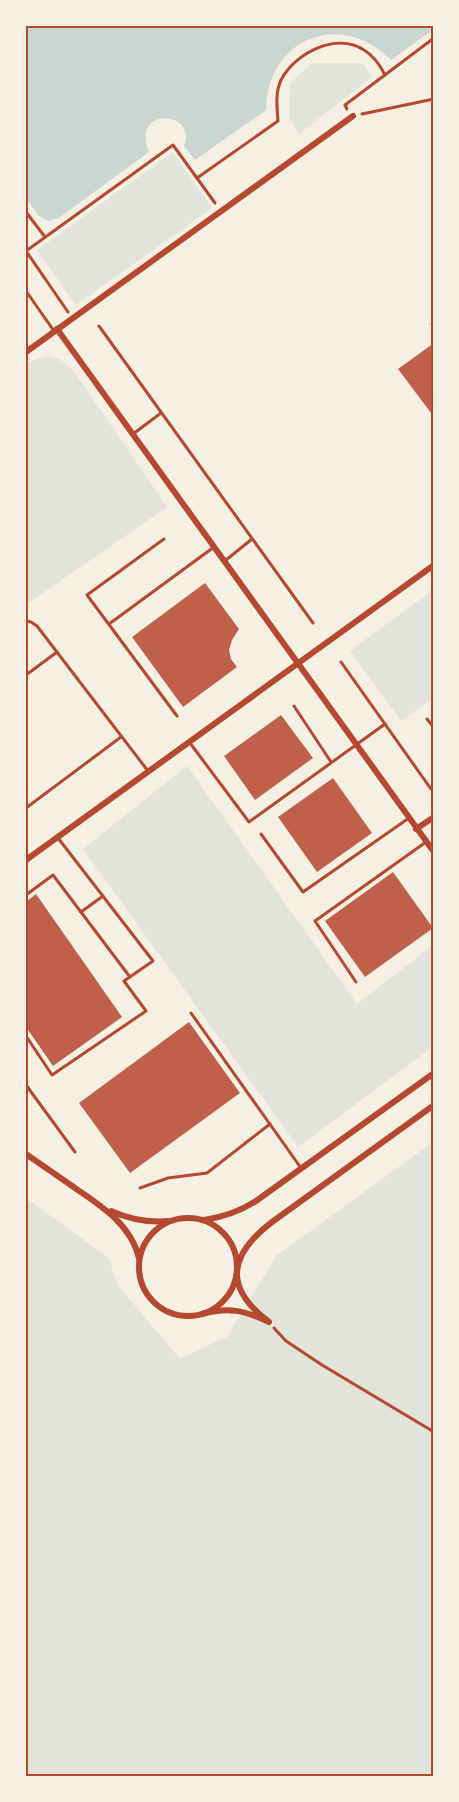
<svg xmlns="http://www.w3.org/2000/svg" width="459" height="1802" viewBox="0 0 459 1802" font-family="'Roboto Condensed',sans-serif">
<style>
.green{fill:#e2e4dc}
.water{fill:#c9d6d2}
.building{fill:#bf614a}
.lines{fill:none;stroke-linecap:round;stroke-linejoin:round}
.path{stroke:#b5482f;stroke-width:3}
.service{stroke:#b5482f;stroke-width:3}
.minor{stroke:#b5482f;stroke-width:6}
.neatline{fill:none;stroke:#b5482f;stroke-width:2}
</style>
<rect width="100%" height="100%" fill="#f6efe4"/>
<!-- green -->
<g class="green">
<path d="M313 63H362L372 77 299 134 289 118 290 83Z"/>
<path d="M173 152 212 208 76 305 37 250Z"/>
<path d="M47 356 60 359 73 370 167 507 26 605V365L36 359Z"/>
<path d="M433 590V698L401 721 350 651Z"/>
<path d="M187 766 357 1004 433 945V1047L298 1147 83 849Z"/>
<path d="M433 1142V1776H26V1198L109 1258 117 1284 180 1359 228 1336 276 1256Z"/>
</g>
<!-- water -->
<path class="water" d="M26 26H433L434 29 391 60C341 9 267 38 266 110L195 160 184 146C198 110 130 106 149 152L60 217 48 221 38 215 26 198Z"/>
<!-- building -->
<g class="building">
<path d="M434 343V417L398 369Z"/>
<path d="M205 583 239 629 232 640 229 650 231 659 237 667 183 707 132 637Z"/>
<path d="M281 715 313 758 255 800 224 756Z"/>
<path d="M333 778 372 833 317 872 278 817Z"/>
<path d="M393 872 433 928 365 977 325 921Z"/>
<path d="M36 894 122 1017 53 1066 26 1027V902Z"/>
<path d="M189 1022 240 1093 130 1173 79 1103Z"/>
</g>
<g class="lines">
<!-- path -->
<g class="path">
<path d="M347 109 345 105 434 38"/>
<path d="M362 114 434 99"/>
<path d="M197 178 278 121C277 107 275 93 281 80 295 53 336 32 364 50 374 56 380 65 385 75"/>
<path d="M26 212 45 237"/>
<path d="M68 312 26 251 173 145 215 203"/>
<path d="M274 1328 286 1341 322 1365 434 1432"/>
</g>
<!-- service -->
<g class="service">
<path d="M26 291 54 331"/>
<path d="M432 324 434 326"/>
<path d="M99 326 313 623"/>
<path d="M133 434 161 413"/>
<path d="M164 539 87 595 177 716"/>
<path d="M226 560 252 539"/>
<path d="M26 621 31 622 37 626 148 771"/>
<path d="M109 624 214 547"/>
<path d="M341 662 431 789"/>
<path d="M26 675 57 652"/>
<path d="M294 706 331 762"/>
<path d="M427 719 434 728"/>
<path d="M190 743 249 822 385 724"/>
<path d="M26 808 121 737"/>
<path d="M261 834 303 892 409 818"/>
<path d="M26 895 53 875 130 977"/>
<path d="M81 912 103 896"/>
<path d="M356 982 315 921 426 842"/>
<path d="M191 1013 301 1168"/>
<path d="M26 1036 52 1075 146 1011 124 981 153 961 58 838"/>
<path d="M26 1085 75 1152"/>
<path d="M140 1188 168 1178 207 1173 270 1124"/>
</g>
<!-- minor -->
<g class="minor">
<path d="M57 329 434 852"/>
<path d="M26 352 353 116"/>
<path d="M416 829 434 817"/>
<path d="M26 860 434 565"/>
<path d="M26 1154C42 1165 59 1177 75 1188 102 1206 131 1225 139 1258"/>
<path d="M111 1211C129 1219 148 1223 168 1221"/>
<circle cx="188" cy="1267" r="49"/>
<path d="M204 1220C224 1217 239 1212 256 1201L434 1073"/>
<path d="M202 1314C228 1307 244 1310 269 1322 223 1287 229 1255 272 1222L434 1105"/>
</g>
</g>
<!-- border -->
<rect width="459" height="1802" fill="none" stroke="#f6efe4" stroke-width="54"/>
<rect x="27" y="27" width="405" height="1748" class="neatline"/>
</svg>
